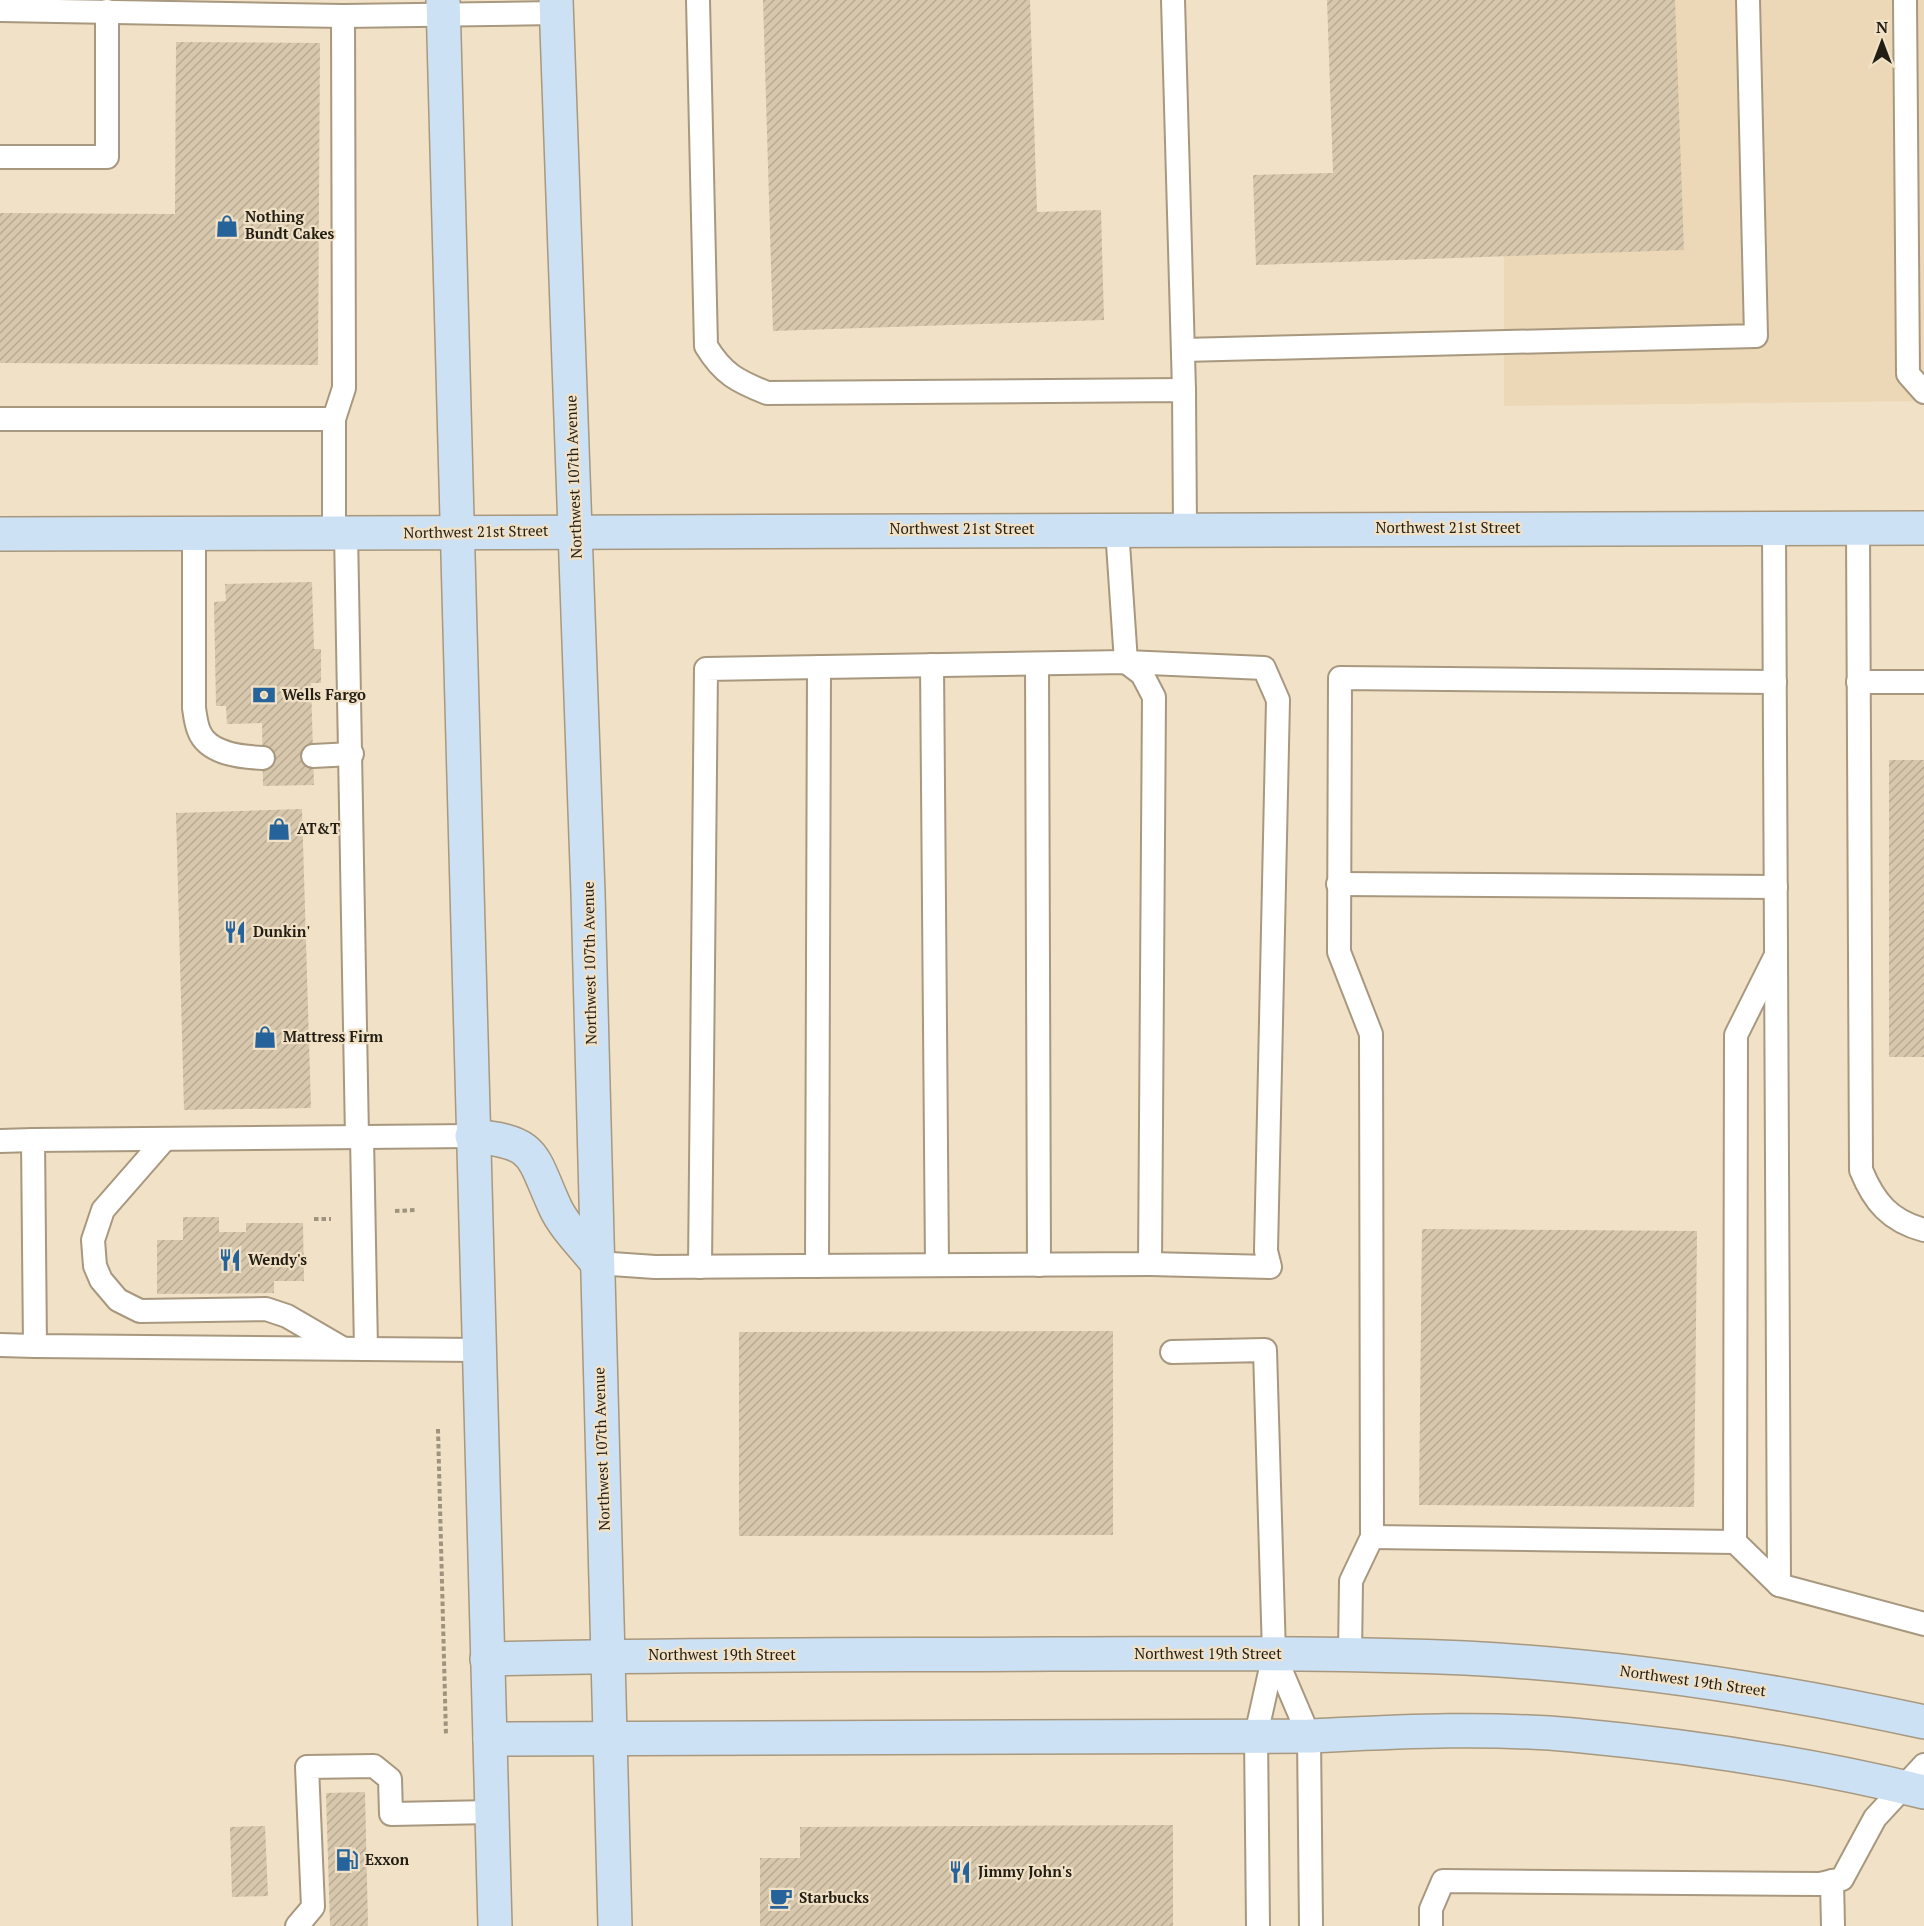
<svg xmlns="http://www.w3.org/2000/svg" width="1924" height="1926" viewBox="0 0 1924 1926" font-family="'PT Serif',serif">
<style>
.built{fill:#ecd8b6}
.building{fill:url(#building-hatch)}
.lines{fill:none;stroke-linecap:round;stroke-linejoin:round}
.lane-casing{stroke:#a7987f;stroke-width:26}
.secondary-casing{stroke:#a7987f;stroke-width:36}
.path{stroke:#9e937f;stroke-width:4;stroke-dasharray:4.5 3;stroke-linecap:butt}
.lane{stroke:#fff;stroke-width:22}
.secondary{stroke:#cde1f4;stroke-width:33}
.labels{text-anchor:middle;stroke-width:4.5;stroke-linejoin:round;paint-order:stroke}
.poi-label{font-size:15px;font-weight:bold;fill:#231e14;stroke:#f1e1c6;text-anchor:start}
.street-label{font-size:15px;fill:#231e14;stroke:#f1e1c6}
</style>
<defs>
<pattern id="building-hatch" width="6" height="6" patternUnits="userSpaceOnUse" patternTransform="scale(1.5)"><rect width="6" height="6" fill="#d7c7ac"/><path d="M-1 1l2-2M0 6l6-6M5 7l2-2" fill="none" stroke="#b8aa93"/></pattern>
</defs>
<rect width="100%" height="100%" fill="#f1e1c6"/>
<!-- built -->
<path class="built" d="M1504 0H1924V401L1504 406Z"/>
<!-- building -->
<g class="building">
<path d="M763 0H1030L1037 212 1101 210 1104 320 773 331Z"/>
<path d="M1327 0H1675L1684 250 1256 265 1253 175 1333 173Z"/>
<path d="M176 42 320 43 318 365 0 363V213L175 214Z"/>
<path d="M312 582 314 649H321V683H311L314 785 263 786 262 723 227 724 226 706H216L214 602 226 601 225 584Z"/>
<rect x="1889" y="760" width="35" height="297"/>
<path d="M302 809 311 1108 184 1110 176 813Z"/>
<path d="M183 1217H219V1232H246V1223H303L304 1281H274V1293L157 1294V1240H183Z"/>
<path d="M1422 1229 1697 1231 1694 1507 1419 1505Z"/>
<path d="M1113 1331V1535L739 1536V1332Z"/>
<path d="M365 1792 368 1926H330L326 1793Z"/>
<path d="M1173 1825V1926H760V1858H800V1827Z"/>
<path d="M265 1826 268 1896 232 1897 230 1827Z"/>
</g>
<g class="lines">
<!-- lane casing -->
<g class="lane-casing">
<g id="lane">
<path d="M698 0 706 346C723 374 737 381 767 393L1184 390 1185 528"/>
<path d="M1173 0 1184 390"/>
<path d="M1905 0 1908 374 1924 392"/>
<path d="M0 10 343 16 556 13"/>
<path d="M0 157H107V11"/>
<path d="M1183 350 1756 336 1748 0"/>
<path d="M0 419H334L344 388 343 16"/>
<path d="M334 419V532"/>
<path d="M1774 528 1779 1585 1924 1624"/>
<path d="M1858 528 1861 1170C1874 1202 1890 1221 1924 1230"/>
<path d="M346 532 357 1137"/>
<path d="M194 533V708C195 715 196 724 199 731 208 754 241 757 263 758"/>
<path d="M1037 664 1039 1265"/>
<path d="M932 665 937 1265"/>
<path d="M1858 682H1924"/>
<path d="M313 756 352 754"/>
<path d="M1338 884 1776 887"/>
<path d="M472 1136 33 1140 35 1346 478 1350"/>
<path d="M362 1137 366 1349"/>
<path d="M165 1139 103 1210 93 1240 95 1266 101 1280 118 1300 140 1311 266 1309 287 1316 342 1348"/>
<path d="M0 1141 33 1140"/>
<path d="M597 1263 655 1267 1150 1264 1154 697 1142 674 1126 662 1117 529"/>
<path d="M817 1266 819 667"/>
<path d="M700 1267 706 669 1126 662 1264 668 1278 700 1266 1251 1270 1267 1150 1264"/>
<path d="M0 1345 35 1346"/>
<path d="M1172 1352 1265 1350 1274 1654 1256 1735 1258 1926"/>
<path d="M1372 1537 1735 1542 1779 1585"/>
<path d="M1735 1542 1736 1035 1774 959"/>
<path d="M1274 1654 1309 1736 1311 1926"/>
<path d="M1350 1655 1351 1581 1372 1537 1371 1034 1339 952 1340 678 1775 682"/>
<path d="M1832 1881 1833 1926"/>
<path d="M297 1926 313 1907 307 1767 374 1766 390 1779 391 1814 492 1812"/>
<path d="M1431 1926V1909L1443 1881 1820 1884 1842 1879 1875 1818 1924 1765"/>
</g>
</g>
<!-- secondary casing -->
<g class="secondary-casing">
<g id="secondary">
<path d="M443 0 495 1926"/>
<path d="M556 0 588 893 615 1926"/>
<path d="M0 534 1924 528"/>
<path d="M472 1136C537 1142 531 1154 555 1207 564 1227 584 1246 597 1263"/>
<path d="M487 1659C676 1654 864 1655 1052 1654 1190 1654 1328 1652 1465 1658 1619 1666 1773 1689 1924 1722"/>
<path d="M490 1739 1309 1736C1396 1732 1485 1727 1573 1735 1690 1746 1810 1764 1924 1792"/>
</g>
</g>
<!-- path -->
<g class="path">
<path d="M395 1211 416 1210"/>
<path d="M314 1219H331"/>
<path d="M438 1429 446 1736"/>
</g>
<!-- lane -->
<use href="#lane" class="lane"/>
<!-- secondary -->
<use href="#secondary" class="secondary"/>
</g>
<!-- icons -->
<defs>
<g id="shop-bare" transform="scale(1.8)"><path d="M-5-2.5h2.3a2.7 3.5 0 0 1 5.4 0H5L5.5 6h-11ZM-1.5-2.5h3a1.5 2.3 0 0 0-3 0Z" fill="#26639a" stroke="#f1e1c6" stroke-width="2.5" paint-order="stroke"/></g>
<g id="bank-bare" transform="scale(1.8)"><path d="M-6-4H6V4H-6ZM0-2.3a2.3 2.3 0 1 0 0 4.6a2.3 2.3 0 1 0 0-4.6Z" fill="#26639a" stroke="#f1e1c6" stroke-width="2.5" paint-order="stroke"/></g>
<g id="restaurant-bare" transform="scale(1.8)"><path d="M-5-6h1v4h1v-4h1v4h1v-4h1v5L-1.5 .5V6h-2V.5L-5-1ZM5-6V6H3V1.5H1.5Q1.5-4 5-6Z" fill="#26639a" stroke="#f1e1c6" stroke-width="2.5" paint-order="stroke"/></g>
<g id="fuel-bare" transform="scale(1.8)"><path d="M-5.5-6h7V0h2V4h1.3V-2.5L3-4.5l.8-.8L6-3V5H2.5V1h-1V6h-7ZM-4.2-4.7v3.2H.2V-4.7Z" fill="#26639a" stroke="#f1e1c6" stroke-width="2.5" paint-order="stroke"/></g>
<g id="cafe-bare" transform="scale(1.8)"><path d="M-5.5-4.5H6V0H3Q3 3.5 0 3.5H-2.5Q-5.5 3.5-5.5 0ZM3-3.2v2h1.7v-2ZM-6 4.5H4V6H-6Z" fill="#26639a" stroke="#f1e1c6" stroke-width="2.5" paint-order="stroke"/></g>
</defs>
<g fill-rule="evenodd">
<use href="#shop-bare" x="227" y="226"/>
<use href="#bank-bare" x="264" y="695"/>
<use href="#shop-bare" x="279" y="829"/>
<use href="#restaurant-bare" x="235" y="932"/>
<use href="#shop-bare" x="265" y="1037"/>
<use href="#restaurant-bare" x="230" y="1260"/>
<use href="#fuel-bare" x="347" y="1860"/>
<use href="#restaurant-bare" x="960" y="1872"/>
<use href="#cafe-bare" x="781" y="1898"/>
</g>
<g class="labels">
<!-- poi labels -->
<g class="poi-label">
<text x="245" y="222">Nothing<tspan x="245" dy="17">Bundt Cakes</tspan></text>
<text x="282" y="700">Wells Fargo</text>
<text x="297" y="834">AT&amp;T</text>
<text x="253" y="937">Dunkin'</text>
<text x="283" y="1042">Mattress Firm</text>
<text x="248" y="1265">Wendy's</text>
<text x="365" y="1865">Exxon</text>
<text x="978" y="1877">Jimmy John's</text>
<text x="799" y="1903">Starbucks</text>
</g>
<!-- street labels -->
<g class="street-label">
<text transform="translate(574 477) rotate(-92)" y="5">Northwest 107th Avenue</text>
<text x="1448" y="533">Northwest 21st Street</text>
<text x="962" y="534">Northwest 21st Street</text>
<text transform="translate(476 532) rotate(-1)" y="5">Northwest 21st Street</text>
<text transform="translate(590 963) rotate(-91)" y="5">Northwest 107th Avenue</text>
<text transform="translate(602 1449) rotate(-92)" y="5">Northwest 107th Avenue</text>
<text x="1208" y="1659">Northwest 19th Street</text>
<text x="722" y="1660">Northwest 19th Street</text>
<text transform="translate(1693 1681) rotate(8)" y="5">Northwest 19th Street</text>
</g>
</g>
<!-- north arrow -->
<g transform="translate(1882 42)" stroke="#f1e1c6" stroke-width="4.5" paint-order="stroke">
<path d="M0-4.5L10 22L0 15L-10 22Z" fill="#231e14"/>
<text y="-9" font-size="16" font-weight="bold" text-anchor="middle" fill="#231e14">N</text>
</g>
</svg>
